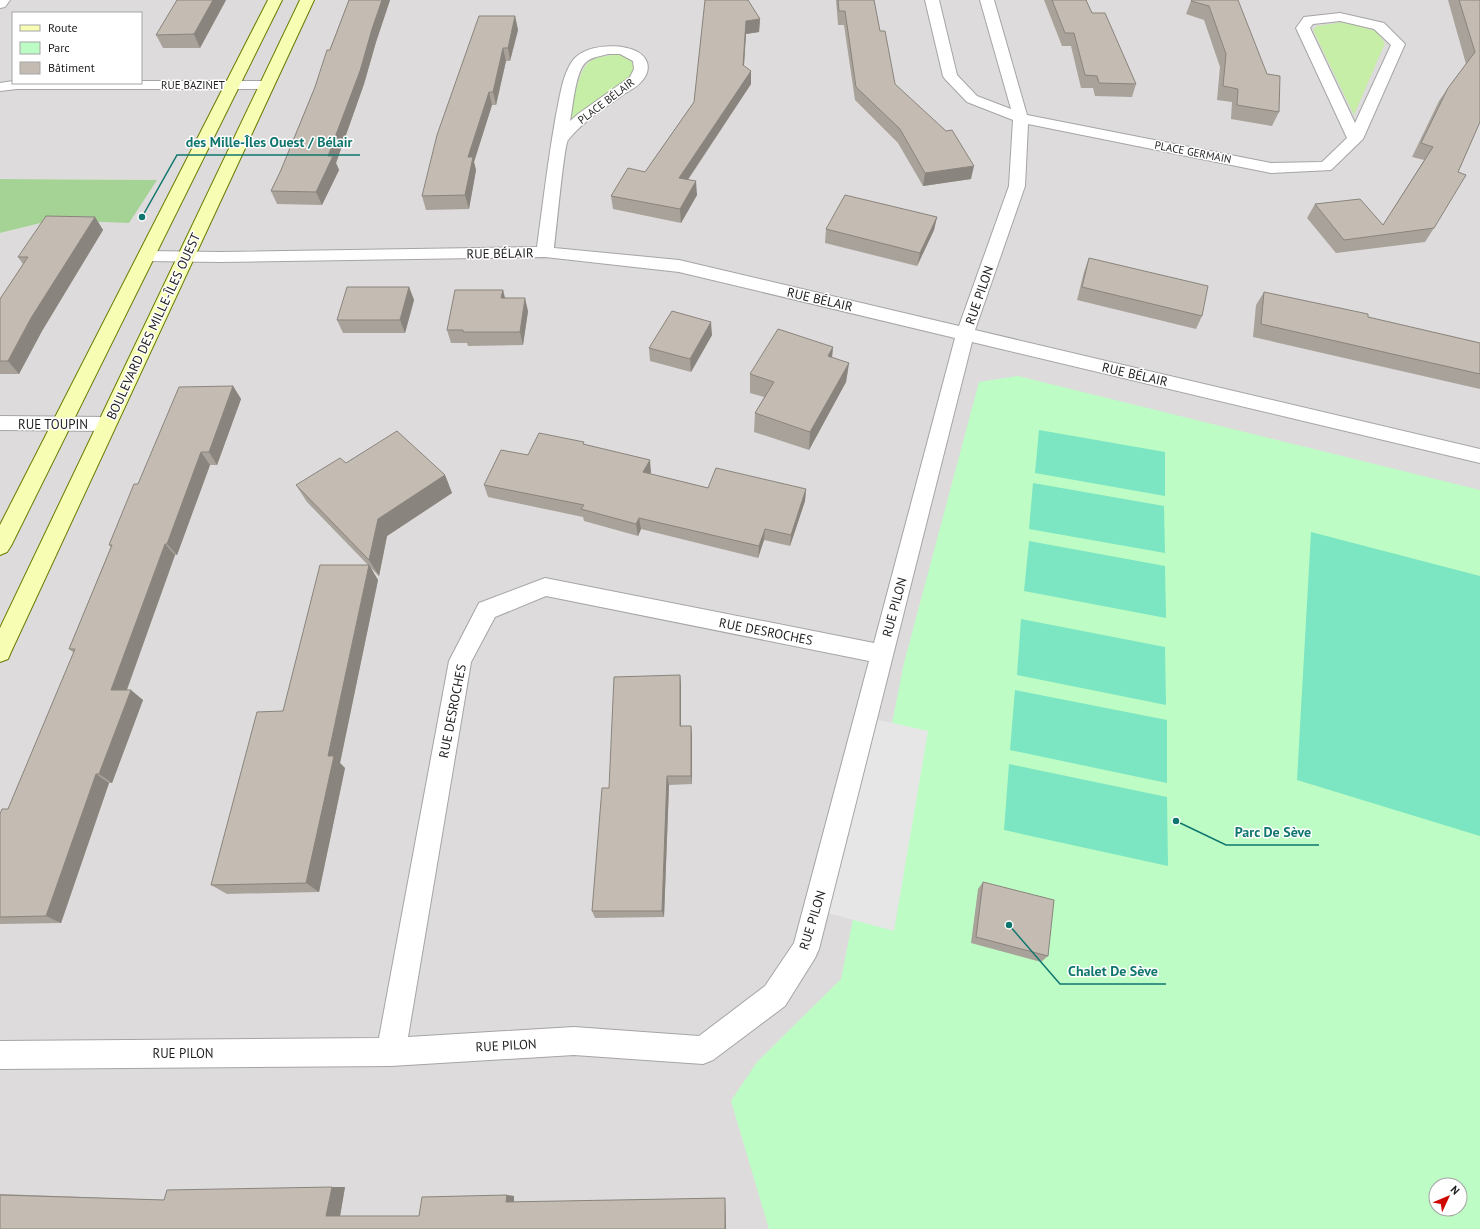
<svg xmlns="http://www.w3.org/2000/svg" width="1480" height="1229" viewBox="0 0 1480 1229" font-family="'PT Sans',sans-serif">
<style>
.residential{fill:#dddbdb;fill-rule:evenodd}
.grass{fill:#c6eea6}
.forest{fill:#a5d395}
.park{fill:#bdfdc5;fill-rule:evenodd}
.pitch{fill:#7ce5c1}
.parking{fill:#e6e6e6}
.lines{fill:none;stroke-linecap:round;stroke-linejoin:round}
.street-casing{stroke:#a5a5a5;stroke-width:2}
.secondary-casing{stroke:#687b00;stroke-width:2}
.street{fill:#fff;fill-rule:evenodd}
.secondary{fill:#f7feb4;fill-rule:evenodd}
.wall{fill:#a9a29a}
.shaded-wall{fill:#89847d}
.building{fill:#c4bcb3;stroke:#89847d}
.labels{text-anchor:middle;stroke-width:3;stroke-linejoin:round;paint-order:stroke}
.far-street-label{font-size:11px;fill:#1e1e1e;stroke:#fff}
.street-label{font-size:13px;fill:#1e1e1e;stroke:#fff}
.leader{fill:none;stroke:#0f766e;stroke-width:1.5}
.callout-dot{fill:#0f766e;stroke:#fff;stroke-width:1.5}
.callout-label{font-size:14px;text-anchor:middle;font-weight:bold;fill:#0f766e;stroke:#fff;stroke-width:3;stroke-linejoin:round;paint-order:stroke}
</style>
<rect width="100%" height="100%" fill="#f0ede4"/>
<!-- residential -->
<path class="residential" d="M0 0H1480V1229H0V233L53 220 157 180 0 179ZM13 13H141V83H13ZM1436 1185H1460V1209H1436Z"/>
<!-- grass -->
<g class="grass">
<path d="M1344 22 1376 31 1385 43 1354 115 1313 30 1317 26Z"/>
<path d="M618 54 634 62 633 70 630 78 568 125C571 111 578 72 588 63 595 56 608 56 618 54Z"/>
</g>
<!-- forest -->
<path class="forest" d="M0 179 157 180 129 223 53 220 0 233Z"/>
<!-- park -->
<path class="park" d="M1018 376 1480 490V1229H769L731 1101 757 1062 841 979 904 663 979 382ZM1436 1185H1460V1209H1436Z"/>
<!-- pitch -->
<g class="pitch">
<path d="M1039 430 1165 452V496L1035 473Z"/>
<path d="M1033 483 1164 506 1165 553 1029 529Z"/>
<path d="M1311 532 1480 576V836L1297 780Z"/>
<path d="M1029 541 1165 566 1166 618 1024 591Z"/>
<path d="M1021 619 1165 647 1166 705 1017 675Z"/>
<path d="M1015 690 1167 720V783L1010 750Z"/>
<path d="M1009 764 1167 797 1168 866 1004 830Z"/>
</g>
<!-- parking -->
<path class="parking" d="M866 717 928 731 894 931 824 912Z"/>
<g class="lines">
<!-- street casing -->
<g class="street-casing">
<g id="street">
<path d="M0 0H10L5 7 0 8Z"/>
<path d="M925 0H939L957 75 977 96 1011 109 980 0H994L1027 115 1271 163 1322 162 1347 138 1296 28 1304 17 1340 13 1384 23 1405 44 1363 139 1331 170 1271 173 1028 124 1025 186 975 330 1480 449V463L972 342 819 949 815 958 785 1006 713 1060 703 1064 574 1055 391 1066 0 1069V1041L379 1038 449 661 479 603 545 578 874 643 955 338 679 272 545 257 220 262 146 261 140 260 138 256 140 252 146 251 220 252 537 247C543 203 548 159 556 115 560 97 562 75 573 60 586 44 621 43 638 52 650 59 651 72 641 82 637 87 630 90 624 94 605 108 583 121 568 140 564 145 556 234 554 248L679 260 959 326 1009 186 1013 120 967 102 945 79 943 76ZM1340 21 1374 29 1391 45 1355 123 1310 28 1313 24ZM608 54H620L633 61 634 69 630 77 578 114 570 121C573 107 575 74 585 63 591 57 601 56 608 54ZM546 596 869 661 794 943 765 986 699 1036 574 1027 408 1037 471 662 495 617Z"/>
<path d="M13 81V83H141V81H266L271 82 273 85 271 88 266 89H17L0 91V83Z"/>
<path d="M0 416 106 417 113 419 116 424 113 429 106 431 0 430Z"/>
</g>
</g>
<!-- secondary casing -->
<g class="secondary-casing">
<g id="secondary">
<path d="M268 0H282L11 546 7 552 0 555V525Z"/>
<path d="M300 0H314L11 652 8 659 0 662V628Z"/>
</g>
</g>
<!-- street -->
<use href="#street" class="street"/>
<!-- secondary -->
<use href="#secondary" class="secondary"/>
</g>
<!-- wall -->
<g class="wall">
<path d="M226 0 200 48H163L156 35Z"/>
<path d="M349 0H390L376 42 364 84 336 163 339 170 322 205 277 204 271 191 281 170 315 87Z"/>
<path d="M705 0 760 19 759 32 746 34 744 66 751 71V84L688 180 697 195 681 223 613 209 611 196 645 172 694 102Z"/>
<path d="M836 0H874L880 31 895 84 971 179 923 186 898 143 855 100 844 25H838Z"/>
<path d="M1044 0H1086L1092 13 1136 84 1132 97 1095 96 1093 88H1081L1071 46H1062Z"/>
<path d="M1238 0 1279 112 1272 126 1231 119 1232 102 1217 100 1220 67 1204 20 1186 14 1191 1Z"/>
<path d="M1448 0H1480L1479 124 1434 228 1425 242 1336 253 1307 218 1315 204 1383 225 1424 160 1412 157 1439 101 1448 88 1466 64Z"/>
<path d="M515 16 518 30 510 61H506L496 105H492L474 162 476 170 469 209 426 210 422 196Z"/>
<path d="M95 217 103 230 42 331 19 374H0V299L23 264 18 257Z"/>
<path d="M937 217 934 230 917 266 825 243 826 229Z"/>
<path d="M1089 258 1202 316 1196 329 1077 300 1084 272Z"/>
<path d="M409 287 414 300 405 333H343L337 320Z"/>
<path d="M503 290 505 298 528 311 523 345 468 346 467 343H451L447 330Z"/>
<path d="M1264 292 1368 317 1480 343V389L1253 337 1256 305Z"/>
<path d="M712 335 691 372 650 361 649 348Z"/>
<path d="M833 347 832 358 849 363 846 382 809 450 754 432 755 413 764 397 750 393V374Z"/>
<path d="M233 386 241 399 217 465H210L177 555H175L127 690 143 700 112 783H109L61 923 0 924V814L8 809 74 653 69 649 111 547 109 545Z"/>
<path d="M585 444 651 472 650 474 708 488 806 489 805 501 790 546 764 540 758 558 641 529 638 536 584 521 583 517 488 497 484 485 528 455Z"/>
<path d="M346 463 445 475 452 493 387 536 379 576 371 568 378 580 340 763 345 768 319 892 227 894 211 885 283 711 368 565 307 502 296 485Z"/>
<path d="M680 675 681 686V726H691L692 735V784L669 785 664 917 595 918 592 911 609 788Z"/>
<path d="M983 882 1048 956 1041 962 971 943 978 889Z"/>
<path d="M345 1187 340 1216H419L507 1195 514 1196V1202L725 1198 726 1229H0V1194L164 1200Z"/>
</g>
<!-- shaded-wall -->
<g class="shaded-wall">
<path d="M213 0H226L200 48 194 34Z"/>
<path d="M382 0H390L376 42 364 84 336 163 339 170 322 205 316 192Z"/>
<path d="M515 16 518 30 510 61 508 48Z"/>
<path d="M760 19 759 32 746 34 743 79V65L746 21Z"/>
<path d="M503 48 506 61 496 105 493 92Z"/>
<path d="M751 71V84L680 191 679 178Z"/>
<path d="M489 92 492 105 474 162 476 170 469 209 465 195 468 157Z"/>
<path d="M974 166 971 179 923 186 925 173Z"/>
<path d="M696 181 697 195 681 223 680 209Z"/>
<path d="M95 217 103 230 42 331 19 374 8 361 31 318Z"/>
<path d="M937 217 934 230 917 266 920 253Z"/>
<path d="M409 287 414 300 405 333 400 320Z"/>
<path d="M503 290 506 303 501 298Z"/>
<path d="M525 298 528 311 523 345 520 332Z"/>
<path d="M711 322 712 335 691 372 690 359Z"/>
<path d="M833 347 831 365 828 356Z"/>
<path d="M849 363 846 382 809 450 810 432Z"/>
<path d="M233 386 241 399 217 465 209 452Z"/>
<path d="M201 452 210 465 177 555 167 544Z"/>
<path d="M650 460 651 472 645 484 643 472Z"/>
<path d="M445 475 452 493 387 536 379 576 369 560 378 519Z"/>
<path d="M806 489 805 501 790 546 791 535Z"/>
<path d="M639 518 641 529 638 536 636 524Z"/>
<path d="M765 529 764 540 758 558 759 546Z"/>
<path d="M165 544 175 555 123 700 111 690Z"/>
<path d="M369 565 378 580 340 763 345 768 319 892 306 883 328 756Z"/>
<path d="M680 675 681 686V735L680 726Z"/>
<path d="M131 690 143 700 112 783 99 774Z"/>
<path d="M691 726 692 735V784L691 776Z"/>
<path d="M96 774 109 783 61 923 46 916Z"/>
<path d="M667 776 669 785 664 917 662 911Z"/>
<path d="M332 1187H345L340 1216H326Z"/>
<path d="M507 1195 514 1196V1202H506Z"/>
<path d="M725 1198 726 1229H725Z"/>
</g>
<!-- building -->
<g class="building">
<path d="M177 0H213L194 34 156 35Z"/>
<path d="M349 0H382L372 29 360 71 328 156H333L316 192 271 191 281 170 315 87 327 50H330Z"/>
<path d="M705 0H748L760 19 746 21 743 65 751 71 679 178 696 181 680 209 611 196 628 168 645 172 694 102Z"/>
<path d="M838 0H874L880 31H885L895 84 946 131 952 130 974 166 925 173 900 129 856 87 845 11H839Z"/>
<path d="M1052 0H1086L1092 13H1105L1136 84 1099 83 1097 76 1085 75 1074 33H1065Z"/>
<path d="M1192 0H1238L1267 74 1280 76 1279 112 1237 105 1238 89 1223 86 1226 54 1209 6 1191 1Z"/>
<path d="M1459 0H1480V122L1458 172 1466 175 1434 228 1344 240 1315 204 1360 199 1383 225 1433 147 1421 143 1448 88 1475 52Z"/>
<path d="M479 16H515L508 48H503L493 92H489L468 157H473L465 195 422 196 437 135Z"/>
<path d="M845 195 937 217 920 253 826 229Z"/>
<path d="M46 216 95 217 31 318 8 361H0V299L28 257H18Z"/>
<path d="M1089 258 1208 286 1202 316 1082 287Z"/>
<path d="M347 287H409L400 320H337Z"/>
<path d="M455 290H503L501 298H525L520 332H463V330H447Z"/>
<path d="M1264 292 1368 314V317L1480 343V374L1261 324Z"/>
<path d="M672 311 711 322 690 359 649 348Z"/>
<path d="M778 329 833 347 828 356 849 363 810 432 755 413 774 382 750 374Z"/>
<path d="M233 386 209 452H201L167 544H165L111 690H131L99 774H96L46 916 0 917V814L2 809H8L75 649H69L112 545H109L134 484H138L179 387Z"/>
<path d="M397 431 445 475 378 519 369 560 296 485 340 458 346 463Z"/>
<path d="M539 433 584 442 583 444 650 460 643 472 708 488 716 468 806 489 791 535 765 529 759 546 639 518 636 524 581 509 584 505 484 485 501 450 528 455Z"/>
<path d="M320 565H369L328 756H334L306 883 211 885 257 712 283 711Z"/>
<path d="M680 675V726H691V776H667L662 911H592L602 788H609L614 677Z"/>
<path d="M983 882 1054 900 1048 956 976 937Z"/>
<path d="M332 1187 326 1216H419L422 1197 507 1195 506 1202 725 1198V1229H0V1195L164 1200 167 1190Z"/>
</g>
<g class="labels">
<!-- far-street labels -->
<g class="far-street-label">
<text x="193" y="89">RUE BAZINET</text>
<text transform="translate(606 101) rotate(-37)" y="4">PLACE BÉLAIR</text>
<text transform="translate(1193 152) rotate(11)" y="4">PLACE GERMAIN</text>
</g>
<!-- street labels -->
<g class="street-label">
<text transform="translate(500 253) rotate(-1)" y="5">RUE BÉLAIR</text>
<text transform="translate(979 295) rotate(-71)" y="5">RUE PILON</text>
<text transform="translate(820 299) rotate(13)" y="5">RUE BÉLAIR</text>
<text transform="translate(153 326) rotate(-65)" y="5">BOULEVARD DES MILLE-ÎLES OUEST</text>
<text transform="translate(1135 374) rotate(13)" y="5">RUE BÉLAIR</text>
<text x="53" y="429">RUE TOUPIN</text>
<text transform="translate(894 607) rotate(-75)" y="5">RUE PILON</text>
<text transform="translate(766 631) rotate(11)" y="5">RUE DESROCHES</text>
<text transform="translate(452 711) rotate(-79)" y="5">RUE DESROCHES</text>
<text transform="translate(812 920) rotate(-73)" y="5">RUE PILON</text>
<text transform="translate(506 1045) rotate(-3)" y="5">RUE PILON</text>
<text x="183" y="1058">RUE PILON</text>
</g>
</g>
<!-- callouts -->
<path class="leader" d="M142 217L177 155H360M1176 821L1226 845H1319M1009 925L1060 984H1166"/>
<g class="callout-dot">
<circle cx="142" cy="217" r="4"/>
<circle cx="1176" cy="821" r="4"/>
<circle cx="1009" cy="925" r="4"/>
</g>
<g class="callout-label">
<text x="269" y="147">des Mille-Îles Ouest / Bélair</text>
<text x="1273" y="837">Parc De Sève</text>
<text x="1113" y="976">Chalet De Sève</text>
</g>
<!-- legend -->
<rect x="12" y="12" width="130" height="72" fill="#ffffff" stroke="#a5a5a5"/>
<rect x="20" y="25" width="20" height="6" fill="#f7feb4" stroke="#a5a5a5"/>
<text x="48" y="32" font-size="12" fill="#1e1e1e">Route</text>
<rect x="20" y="42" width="20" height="12" fill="#bdfdc5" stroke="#a5a5a5"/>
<text x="48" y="52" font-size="12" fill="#1e1e1e">Parc</text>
<rect x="20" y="62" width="20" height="12" fill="#c4bcb3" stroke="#a5a5a5"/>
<text x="48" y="72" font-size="12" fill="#1e1e1e">Bâtiment</text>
<!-- north arrow -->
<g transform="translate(1448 1197) rotate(46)"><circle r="19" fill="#ffffff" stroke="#a5a5a5"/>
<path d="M0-3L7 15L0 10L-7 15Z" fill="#cd0900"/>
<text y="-6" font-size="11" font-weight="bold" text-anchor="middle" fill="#1e1e1e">N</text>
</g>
</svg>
